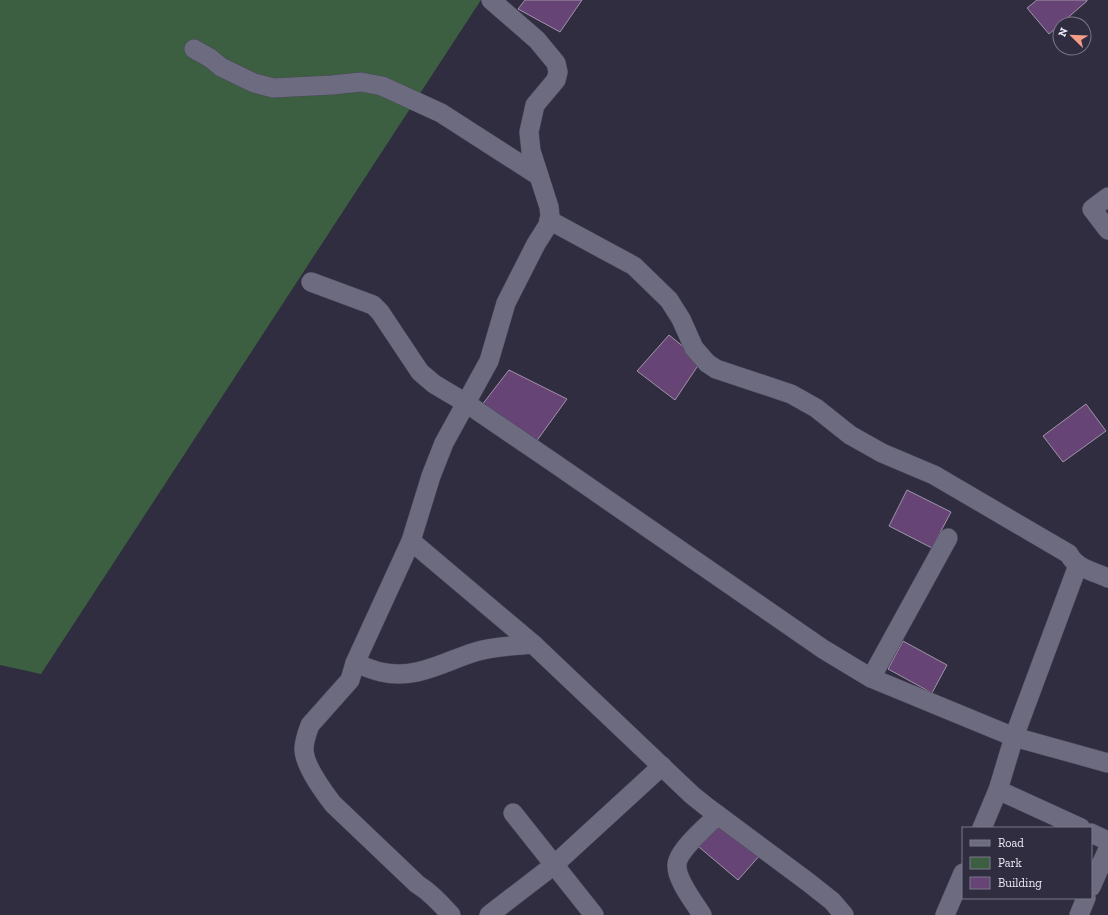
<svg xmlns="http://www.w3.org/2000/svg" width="1108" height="915" viewBox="0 0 1108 915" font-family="'Zilla Slab',serif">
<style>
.green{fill:#3d5f41}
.building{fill:#664576;stroke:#a194a8}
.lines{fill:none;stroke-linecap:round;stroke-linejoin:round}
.street-casing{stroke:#4a4858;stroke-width:20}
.street{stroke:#6d6b80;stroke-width:19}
</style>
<rect width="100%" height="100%" fill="#2f2d3f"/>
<!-- green -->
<path class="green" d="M0 0H481L41 674 0 665Z"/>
<!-- building -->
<g class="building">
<path d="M525 0H582L560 32 518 9Z"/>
<path d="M1037 0H1087V1L1049 34 1027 8Z"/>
<path d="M669 335 701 361 675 400 637 371Z"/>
<path d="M509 370 567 399 533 446 478 410Z"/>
<path d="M1086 404 1106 431 1063 462 1043 436Z"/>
<path d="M907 490 951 512 932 548 889 526Z"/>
<path d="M903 641 947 665 932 693 888 669Z"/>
<path d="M723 821 761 854 738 880 699 847Z"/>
</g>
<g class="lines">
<!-- street casing -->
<g class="street-casing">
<g id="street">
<path d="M194 49 210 58 221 67 254 83 273 88 332 85 361 82 382 86 441 113 539 176"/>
<path d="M1108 197 1092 209 1108 230"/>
<path d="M549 220 634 266 669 300 681 319 694 348 707 363 716 369 791 394 816 408 850 435 882 453 934 475 1069 554C1075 568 1095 572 1108 578"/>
<path d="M311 282 373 305 380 312 420 372 434 384 466 403 557 465 823 649 871 678 1014 737 1108 763"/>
<path d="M411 541 533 644"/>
<path d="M355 663C363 666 372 670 381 672 416 680 443 662 475 652 493 646 514 646 533 644L692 795 707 807 808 882 832 901 844 915"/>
<path d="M871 678 948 538"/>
<path d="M998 790 1081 828"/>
<path d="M513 813 594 915"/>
<path d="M982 828 998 790 1014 737 1078 565"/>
<path d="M1091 833 1108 841"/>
<path d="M1091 887 1108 849"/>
<path d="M451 915C440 903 430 892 417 884L333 804C323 791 304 765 304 749 304 741 307 733 310 725L350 680 355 663 411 541 431 476 444 443 489 361 506 303 536 244 548 225 550 216 549 207 531 151 529 132 535 105 556 80 558 72 556 63 537 40 491 0"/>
<path d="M489 915 554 865 662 766"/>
<path d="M702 915C695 903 676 880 677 865 677 851 708 825 718 815"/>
<path d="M945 915 963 873"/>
<path d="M1079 915 1086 898"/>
</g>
</g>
<!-- street -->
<use href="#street" class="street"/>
</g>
<!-- legend -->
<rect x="962" y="827" width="130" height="72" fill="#2f2d3f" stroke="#7b7989"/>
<rect x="970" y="840" width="20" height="6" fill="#6d6b80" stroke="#7b7989"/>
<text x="998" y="847" font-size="12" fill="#ecebf7">Road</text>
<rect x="970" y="857" width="20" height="12" fill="#3d5f41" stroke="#7b7989"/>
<text x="998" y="867" font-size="12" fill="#ecebf7">Park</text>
<rect x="970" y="877" width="20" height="12" fill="#664576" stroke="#7b7989"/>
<text x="998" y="887" font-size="12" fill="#ecebf7">Building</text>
<!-- north arrow -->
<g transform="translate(1072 36) rotate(293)"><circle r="19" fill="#2f2d3f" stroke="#7b7989"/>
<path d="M0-3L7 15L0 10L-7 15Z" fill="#f49e87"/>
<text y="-6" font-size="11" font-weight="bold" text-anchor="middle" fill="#ecebf7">N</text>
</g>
</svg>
